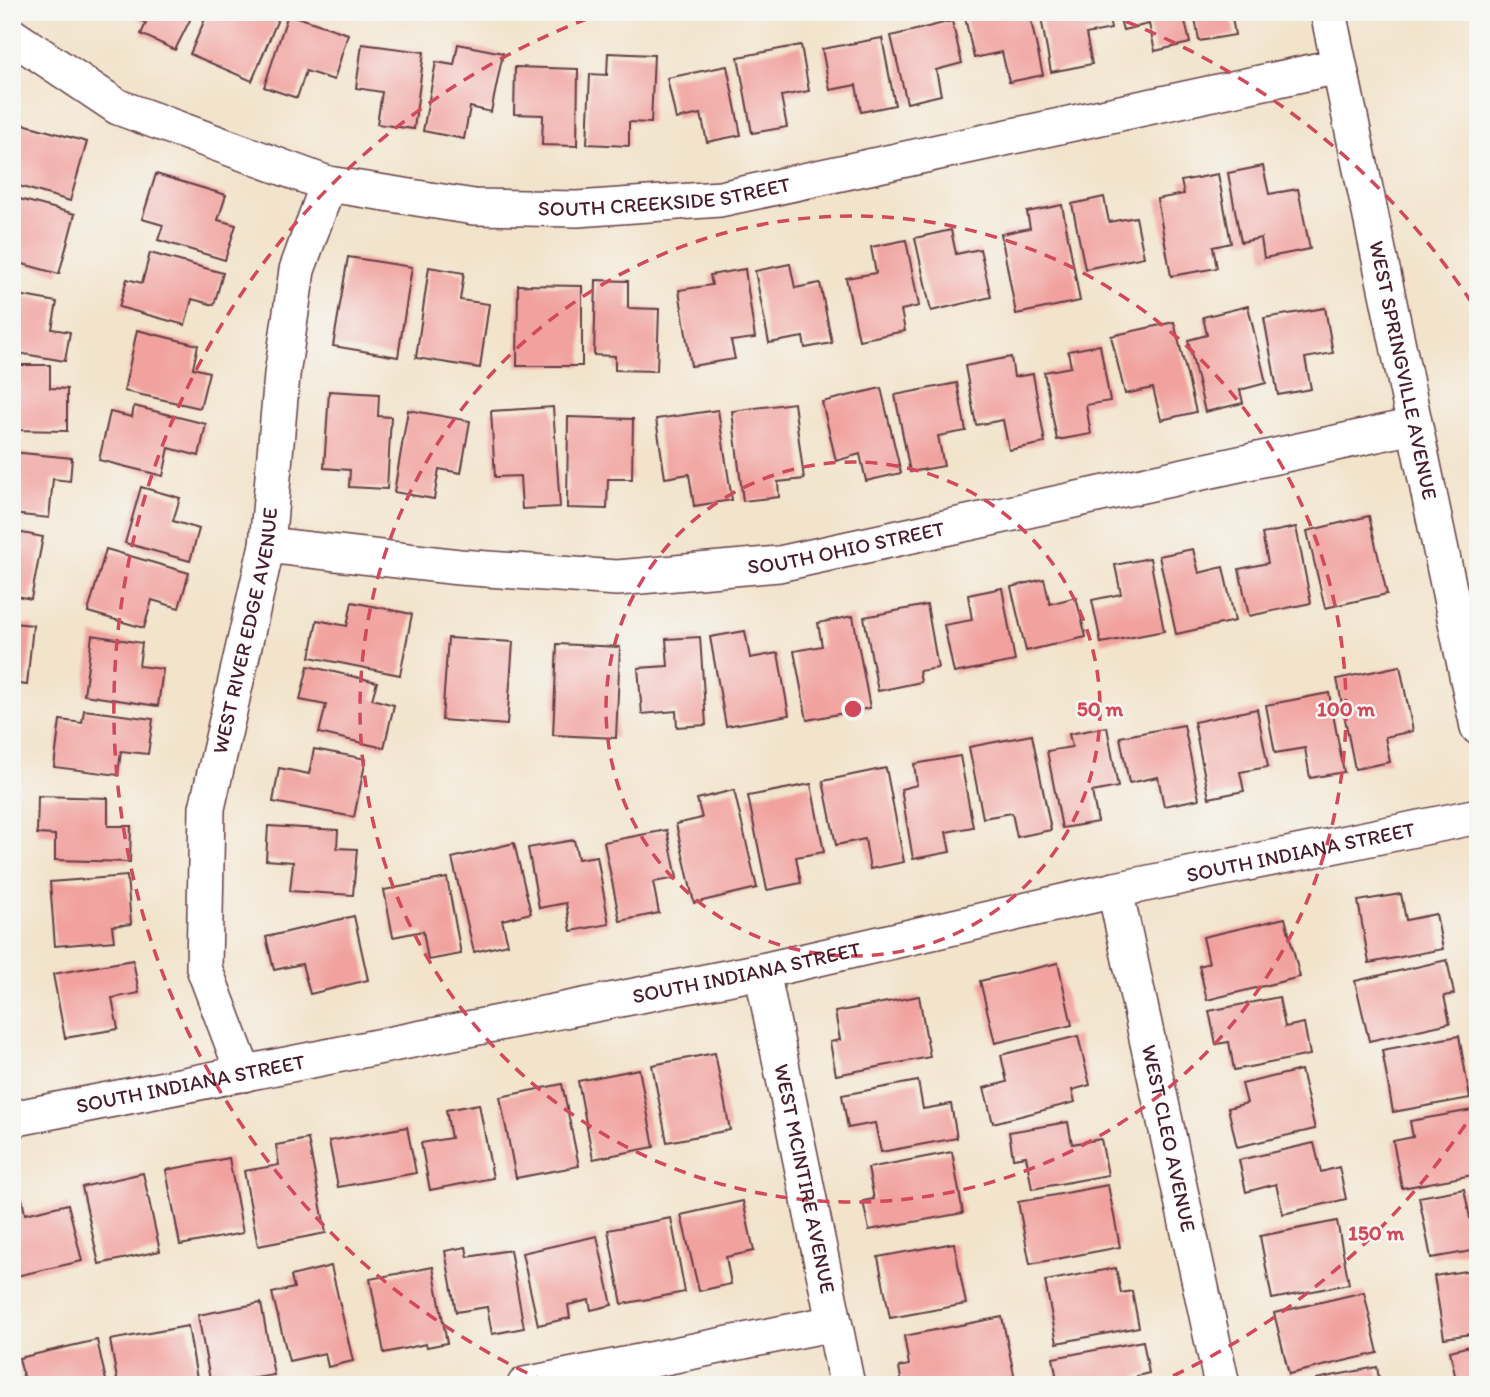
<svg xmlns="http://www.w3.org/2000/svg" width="1490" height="1397" viewBox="0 0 1490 1397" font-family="Itim,sans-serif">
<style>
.building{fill:#f1a19e}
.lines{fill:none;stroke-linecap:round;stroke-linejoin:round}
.minor-casing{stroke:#633c43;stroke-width:38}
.minor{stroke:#fff;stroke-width:35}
.ring{fill:none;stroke:#d1495b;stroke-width:3.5;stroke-dasharray:12 9}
.labels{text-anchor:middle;stroke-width:5;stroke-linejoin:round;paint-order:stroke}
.street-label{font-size:21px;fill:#4a1f2b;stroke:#f6f6f2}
.centre{fill:#d1495b;stroke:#f6f6f2;stroke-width:3.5}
.ring-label{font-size:21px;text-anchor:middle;font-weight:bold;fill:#d1495b;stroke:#f6f6f2;stroke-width:5;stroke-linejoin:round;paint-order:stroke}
</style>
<rect width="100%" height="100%" fill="#f6f6f2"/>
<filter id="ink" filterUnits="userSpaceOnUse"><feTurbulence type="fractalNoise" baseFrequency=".0143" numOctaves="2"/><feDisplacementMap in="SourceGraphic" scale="14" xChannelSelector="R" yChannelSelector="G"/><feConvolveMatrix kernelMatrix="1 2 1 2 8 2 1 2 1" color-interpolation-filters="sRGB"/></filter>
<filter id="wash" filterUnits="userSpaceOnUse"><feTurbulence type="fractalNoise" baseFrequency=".00686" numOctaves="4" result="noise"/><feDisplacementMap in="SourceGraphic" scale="28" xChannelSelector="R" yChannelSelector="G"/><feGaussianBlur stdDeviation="1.57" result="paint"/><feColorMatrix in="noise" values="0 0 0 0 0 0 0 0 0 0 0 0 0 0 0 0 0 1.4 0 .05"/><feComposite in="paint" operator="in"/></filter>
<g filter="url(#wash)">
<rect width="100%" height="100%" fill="#f2e3cb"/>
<g id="blocks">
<!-- building -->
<g class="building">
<path d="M125 12H194L175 50 141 34 146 23Z"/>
<path d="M208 12H281L252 81 190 54Z"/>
<path d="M1029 12 1043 75 1009 82 1002 52 974 58 964 13Z"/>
<path d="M1040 12H1108L1111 29 1086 34 1092 64 1051 72Z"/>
<path d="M1118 12H1183L1190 43 1155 51 1149 24 1123 30Z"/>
<path d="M1194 12H1231L1235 35 1199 41Z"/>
<path d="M288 14 348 34 334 80 306 71 297 98 264 87Z"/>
<path d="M952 21 962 63 936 70 941 95 907 103 891 36Z"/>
<path d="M882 38 895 105 861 112 856 85 830 90 822 49Z"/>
<path d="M362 44 424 52 414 129 377 124 382 92 356 88Z"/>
<path d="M458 44 503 53 491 112 470 107 464 139 423 131 436 62 454 65Z"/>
<path d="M801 45 809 91 781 96 787 127 752 133 738 57Z"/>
<path d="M608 53 654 55 651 123 629 122V146L587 144 590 74 607 75Z"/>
<path d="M727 66 741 135 707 142 701 114 676 119 667 78Z"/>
<path d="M515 67 578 69 577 146 542 145 543 115 514 114Z"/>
<path d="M23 124 87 142 70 201 12 184V147L16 148Z"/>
<path d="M1263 166 1269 194 1298 189 1310 249 1264 258 1261 238 1241 242 1228 173Z"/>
<path d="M156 174 226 195 218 220 236 225 225 260 158 240 163 225 142 219Z"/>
<path d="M1218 174 1231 243 1213 247 1217 268 1171 276 1157 199 1184 194 1181 181Z"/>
<path d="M12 197 75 214 59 274 12 261Z"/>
<path d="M1104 197 1109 222 1136 217 1144 257 1085 269 1072 204Z"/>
<path d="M1062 205 1080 301 1016 314 1001 234 1030 228 1027 212Z"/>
<path d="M951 230 956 254 980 249 991 297 931 311 915 238Z"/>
<path d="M906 240 919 306 901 310 905 331 859 340 846 278 876 273 871 247Z"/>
<path d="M150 253 223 273 214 305 192 299 185 325 119 307 127 279 142 283Z"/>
<path d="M348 257 412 267 398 357 333 346Z"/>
<path d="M790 264 795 288 820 283 832 343 805 348 803 337 769 343 755 271Z"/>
<path d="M429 267 464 273 460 300 489 304 480 368 416 358Z"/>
<path d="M745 269 755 338 731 341 735 359 691 366 679 290 712 285 710 275Z"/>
<path d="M596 280 628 281V308L659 309 657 371 615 370V356L594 355Z"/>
<path d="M518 285 582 286V366H517Z"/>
<path d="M12 294 57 302 52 329 70 332 65 361 12 352Z"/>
<path d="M1248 306 1266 383 1240 390 1243 403 1205 412 1188 340 1207 335 1203 317Z"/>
<path d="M1325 308 1333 353 1305 358 1311 389 1278 395 1264 318Z"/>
<path d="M1174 322 1196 412 1161 420 1153 388 1125 394 1111 336Z"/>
<path d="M137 330 198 345 193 368 209 372 200 408 124 391Z"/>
<path d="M1100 345 1110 401 1086 405 1091 434 1057 440 1044 372 1071 367 1068 351Z"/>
<path d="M1011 357 1014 377 1033 374 1045 443 1009 450 1003 420 976 425 965 366Z"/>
<path d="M12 365H50V388L67 389V431L12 430Z"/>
<path d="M957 383 966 431 938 436 944 466 910 472 895 395Z"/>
<path d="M881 388 901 473 866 481 860 454 836 461 822 402Z"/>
<path d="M329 391 379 394 378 416 391 417 387 489 349 487 350 470 324 468Z"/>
<path d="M794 403 804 479 778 482 779 497 743 501 732 411Z"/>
<path d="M134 406 206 424 199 456 169 448 163 476 99 460 110 412 132 417Z"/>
<path d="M553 407 560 507 522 509 520 476 495 477 491 411Z"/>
<path d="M408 410 470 421 461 473 439 469 434 499 394 492Z"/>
<path d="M718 410 732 500 694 506 689 474 665 478 656 419Z"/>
<path d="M568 417 633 419 632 479H608L607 509 567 508Z"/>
<path d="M12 452 72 458 70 481 53 479 49 518 12 514Z"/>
<path d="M141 487 180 498 173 521 199 529 190 561 125 543Z"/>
<path d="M1369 516 1387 594 1325 608 1307 531Z"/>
<path d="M1296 527 1311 603 1249 616 1239 569 1268 563 1262 534Z"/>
<path d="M12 531 43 537 31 599 12 595Z"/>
<path d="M106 549 189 573 179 608 152 600 144 628 88 612Z"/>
<path d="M1193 549 1199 573 1223 567 1235 621 1176 634 1159 556Z"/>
<path d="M1150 558 1164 631 1101 643 1092 600 1121 594 1115 565Z"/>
<path d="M1044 579 1050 604 1076 597 1086 637 1026 651 1011 587Z"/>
<path d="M1002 588 1015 661 954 673 944 625 972 620 968 595Z"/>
<path d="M352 602 412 614 400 675 310 657 317 620 347 626Z"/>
<path d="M927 605 938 668 919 671 921 682 878 691 864 617Z"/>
<path d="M853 616 870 708 807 720 794 651 822 646 818 623Z"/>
<path d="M12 623 33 625 27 685 12 683Z"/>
<path d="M745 631 750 658 778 653 789 715 726 726 710 637Z"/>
<path d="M92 635 142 643 139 666 163 669 158 706 84 695Z"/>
<path d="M700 637 706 725 677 727 676 711 642 714 638 668 668 666 666 639Z"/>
<path d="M448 638 513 642 507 725 442 720Z"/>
<path d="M557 644 620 647 616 738 553 735Z"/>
<path d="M308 666 377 682 372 699 394 705 384 748 319 733 326 705 300 700Z"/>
<path d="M1400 666 1413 731 1385 737 1390 762 1355 769 1337 679Z"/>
<path d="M1329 693 1344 772 1310 778 1305 748 1275 753 1266 705Z"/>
<path d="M1257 709 1268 767 1240 772 1244 791 1209 798 1194 722Z"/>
<path d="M84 710 153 719 148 754 121 751 118 775 54 767 60 720 82 723Z"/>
<path d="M1184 725 1199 799 1164 806 1158 777 1129 783 1120 737Z"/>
<path d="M1107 727 1118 787 1092 792 1098 822 1062 828 1047 751 1072 747 1069 734Z"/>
<path d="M1032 735 1051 830 1017 837 1012 813 983 818 969 747Z"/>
<path d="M314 749 366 759 354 817 273 802 279 768 309 774Z"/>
<path d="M960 756 973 827 946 832 950 852 913 859 901 789 917 785 914 764Z"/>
<path d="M886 768 904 862 870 869 865 839 836 845 823 781Z"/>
<path d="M811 784 824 852 796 857 801 883 767 890 748 796Z"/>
<path d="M734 790 757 888 694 903 676 824 702 818 697 799Z"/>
<path d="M38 796 108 798V826H131L130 862 55 860V835L37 834Z"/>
<path d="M268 826 338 830 337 848 357 849 353 895 290 891 293 862 266 860Z"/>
<path d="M667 830 677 878 653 882 659 913 620 921 604 842Z"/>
<path d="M574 840 578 859 597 856 609 924 571 931 566 903 539 908 528 848Z"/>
<path d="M514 843 531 913 502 920 508 944 474 952 452 858Z"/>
<path d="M127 876 131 924 112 926 114 941 55 946 50 882Z"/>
<path d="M447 878 461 954 428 960 423 931 393 937 384 890Z"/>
<path d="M1401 894 1406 920 1436 914 1443 949 1369 963 1358 901Z"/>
<path d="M354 916 368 980 310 994 302 964 274 970 266 937Z"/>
<path d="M1285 918 1300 977 1207 1000 1199 966 1209 963 1203 937Z"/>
<path d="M133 960 139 993 112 998 118 1029 65 1038 53 974Z"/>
<path d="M1447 960 1454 994 1444 996 1450 1023 1369 1041 1355 981Z"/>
<path d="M1058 963 1072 1025 995 1043 980 981Z"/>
<path d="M919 996 930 1057 836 1075 830 1042 840 1040 835 1012Z"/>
<path d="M1279 997 1285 1027 1304 1023 1310 1055 1234 1070 1229 1042 1216 1044 1209 1011Z"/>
<path d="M1078 1036 1090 1085 1072 1090 1075 1102 993 1123 984 1088 1007 1082 1001 1055Z"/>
<path d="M1459 1036 1470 1098 1393 1112 1382 1050Z"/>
<path d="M715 1053 730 1130 667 1142 652 1065Z"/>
<path d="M639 1069 654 1147 593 1159 578 1081Z"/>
<path d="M1301 1070 1315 1129 1237 1147 1228 1108 1247 1103 1242 1084Z"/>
<path d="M918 1081 923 1109 951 1104 957 1138 881 1152 875 1123 848 1128 842 1095Z"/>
<path d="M562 1084 579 1166 516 1178 500 1097Z"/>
<path d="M479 1104 493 1178 430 1190 421 1143 451 1138 446 1110Z"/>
<path d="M1478 1109V1143L1473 1144 1478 1174 1402 1188 1393 1141 1413 1137 1410 1121Z"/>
<path d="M1068 1122 1072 1144 1101 1139 1108 1175 1032 1189 1026 1156 1013 1158 1009 1132Z"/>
<path d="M407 1127 416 1173 338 1187 329 1141Z"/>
<path d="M308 1139 326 1233 258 1246 244 1171 279 1165 276 1145Z"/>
<path d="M1314 1143 1321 1172 1339 1167 1346 1199 1283 1214 1276 1184 1246 1192 1239 1160Z"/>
<path d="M952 1152 963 1213 869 1230 863 1201 874 1199 868 1168Z"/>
<path d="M229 1158 243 1233 180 1245 166 1170Z"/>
<path d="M143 1173 160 1251 99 1264 82 1187Z"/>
<path d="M1108 1185 1120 1247 1030 1264 1018 1202Z"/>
<path d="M1464 1189 1470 1218 1478 1216V1250L1431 1258 1419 1197Z"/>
<path d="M22 1199 25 1214 68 1204 82 1261 12 1277V1201Z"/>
<path d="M743 1201 754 1251 726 1257 731 1284 699 1291 681 1215Z"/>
<path d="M671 1218 685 1292 622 1304 608 1230Z"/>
<path d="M1337 1221 1349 1284 1272 1299 1260 1236Z"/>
<path d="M597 1236 612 1305 591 1310 589 1300 568 1305 570 1318 538 1325 522 1253Z"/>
<path d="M954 1243 966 1304 890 1318 878 1257Z"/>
<path d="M466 1247 468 1257 510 1250 524 1328 492 1334 487 1307 456 1312 445 1251Z"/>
<path d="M331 1266 353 1361 328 1367 325 1353 289 1361 272 1293 294 1288 291 1276Z"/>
<path d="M433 1267 447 1343 427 1347 426 1344 384 1353 370 1279Z"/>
<path d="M1116 1268 1121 1293 1132 1291 1139 1327 1057 1343 1045 1281Z"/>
<path d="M1478 1269V1333L1444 1338 1434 1276Z"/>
<path d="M1364 1292 1378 1353 1289 1374 1274 1313Z"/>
<path d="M261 1303 274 1375 211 1385 198 1315Z"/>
<path d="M1002 1317 1015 1379 985 1385H902L899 1367 909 1365 904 1336Z"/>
<path d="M188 1326 198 1385H118L110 1340Z"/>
<path d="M97 1340 107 1385H25L19 1358Z"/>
<path d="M1143 1341 1149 1373 1137 1376 1139 1385H1058L1053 1358Z"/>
<path d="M1478 1344V1385H1457L1450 1351Z"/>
<path d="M1377 1367 1380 1385H1317L1316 1379Z"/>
</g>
</g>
</g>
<g filter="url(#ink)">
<use href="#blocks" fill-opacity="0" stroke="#633c43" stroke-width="2"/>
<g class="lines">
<!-- minor casing -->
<g class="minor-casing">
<g id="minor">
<path id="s1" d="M1328 12 1478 727"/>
<path id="s2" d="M12 36 118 107 328 184 474 207 577 209 720 199 1339 66"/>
<path id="s3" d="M267 545 459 567 617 578 779 564 1414 426"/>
<path id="s4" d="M1115 890 1222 1385"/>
<path id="s5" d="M762 971 847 1385"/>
<path id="s6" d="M244 1074 204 968 207 808 267 545 282 375 297 270 328 184"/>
<path id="s7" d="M12 1119 762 971 1115 890 1478 816"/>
<path d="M525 1385 834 1323"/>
</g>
</g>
<!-- minor -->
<use href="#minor" class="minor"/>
</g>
</g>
<!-- distance rings -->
<g class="ring">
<circle cx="853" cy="709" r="247"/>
<circle cx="853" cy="709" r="493"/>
<path d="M1477 1107A740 740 0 0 1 1160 1382M546 1382A740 740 0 0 1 600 14M1106 14A740 740 0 0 1 1477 311"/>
</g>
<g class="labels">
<!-- street labels -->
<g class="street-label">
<text dy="7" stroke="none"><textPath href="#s2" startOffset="690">SOUTH CREEKSIDE STREET</textPath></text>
<text dy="7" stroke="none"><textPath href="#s1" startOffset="366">WEST SPRINGVILLE AVENUE</textPath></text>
<text dy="7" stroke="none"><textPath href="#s3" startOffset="583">SOUTH OHIO STREET</textPath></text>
<text dy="7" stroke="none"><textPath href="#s6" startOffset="455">WEST RIVER EDGE AVENUE</textPath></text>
<text dy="7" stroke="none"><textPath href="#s7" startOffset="1316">SOUTH INDIANA STREET</textPath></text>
<text dy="7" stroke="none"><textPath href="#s7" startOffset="749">SOUTH INDIANA STREET</textPath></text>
<text dy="7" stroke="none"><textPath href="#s7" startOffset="182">SOUTH INDIANA STREET</textPath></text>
<text dy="7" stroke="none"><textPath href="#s4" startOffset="254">WEST CLEO AVENUE</textPath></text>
<text dy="7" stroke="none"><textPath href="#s5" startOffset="212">WEST MCINTIRE AVENUE</textPath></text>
</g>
</g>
<circle cx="853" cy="709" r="10" class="centre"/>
<g class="ring-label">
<text x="1100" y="716">50 m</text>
<text x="1346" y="716">100 m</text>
<text x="1376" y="1240">150 m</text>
</g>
<!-- margin -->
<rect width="1490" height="1397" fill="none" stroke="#f6f6f2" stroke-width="42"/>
</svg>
